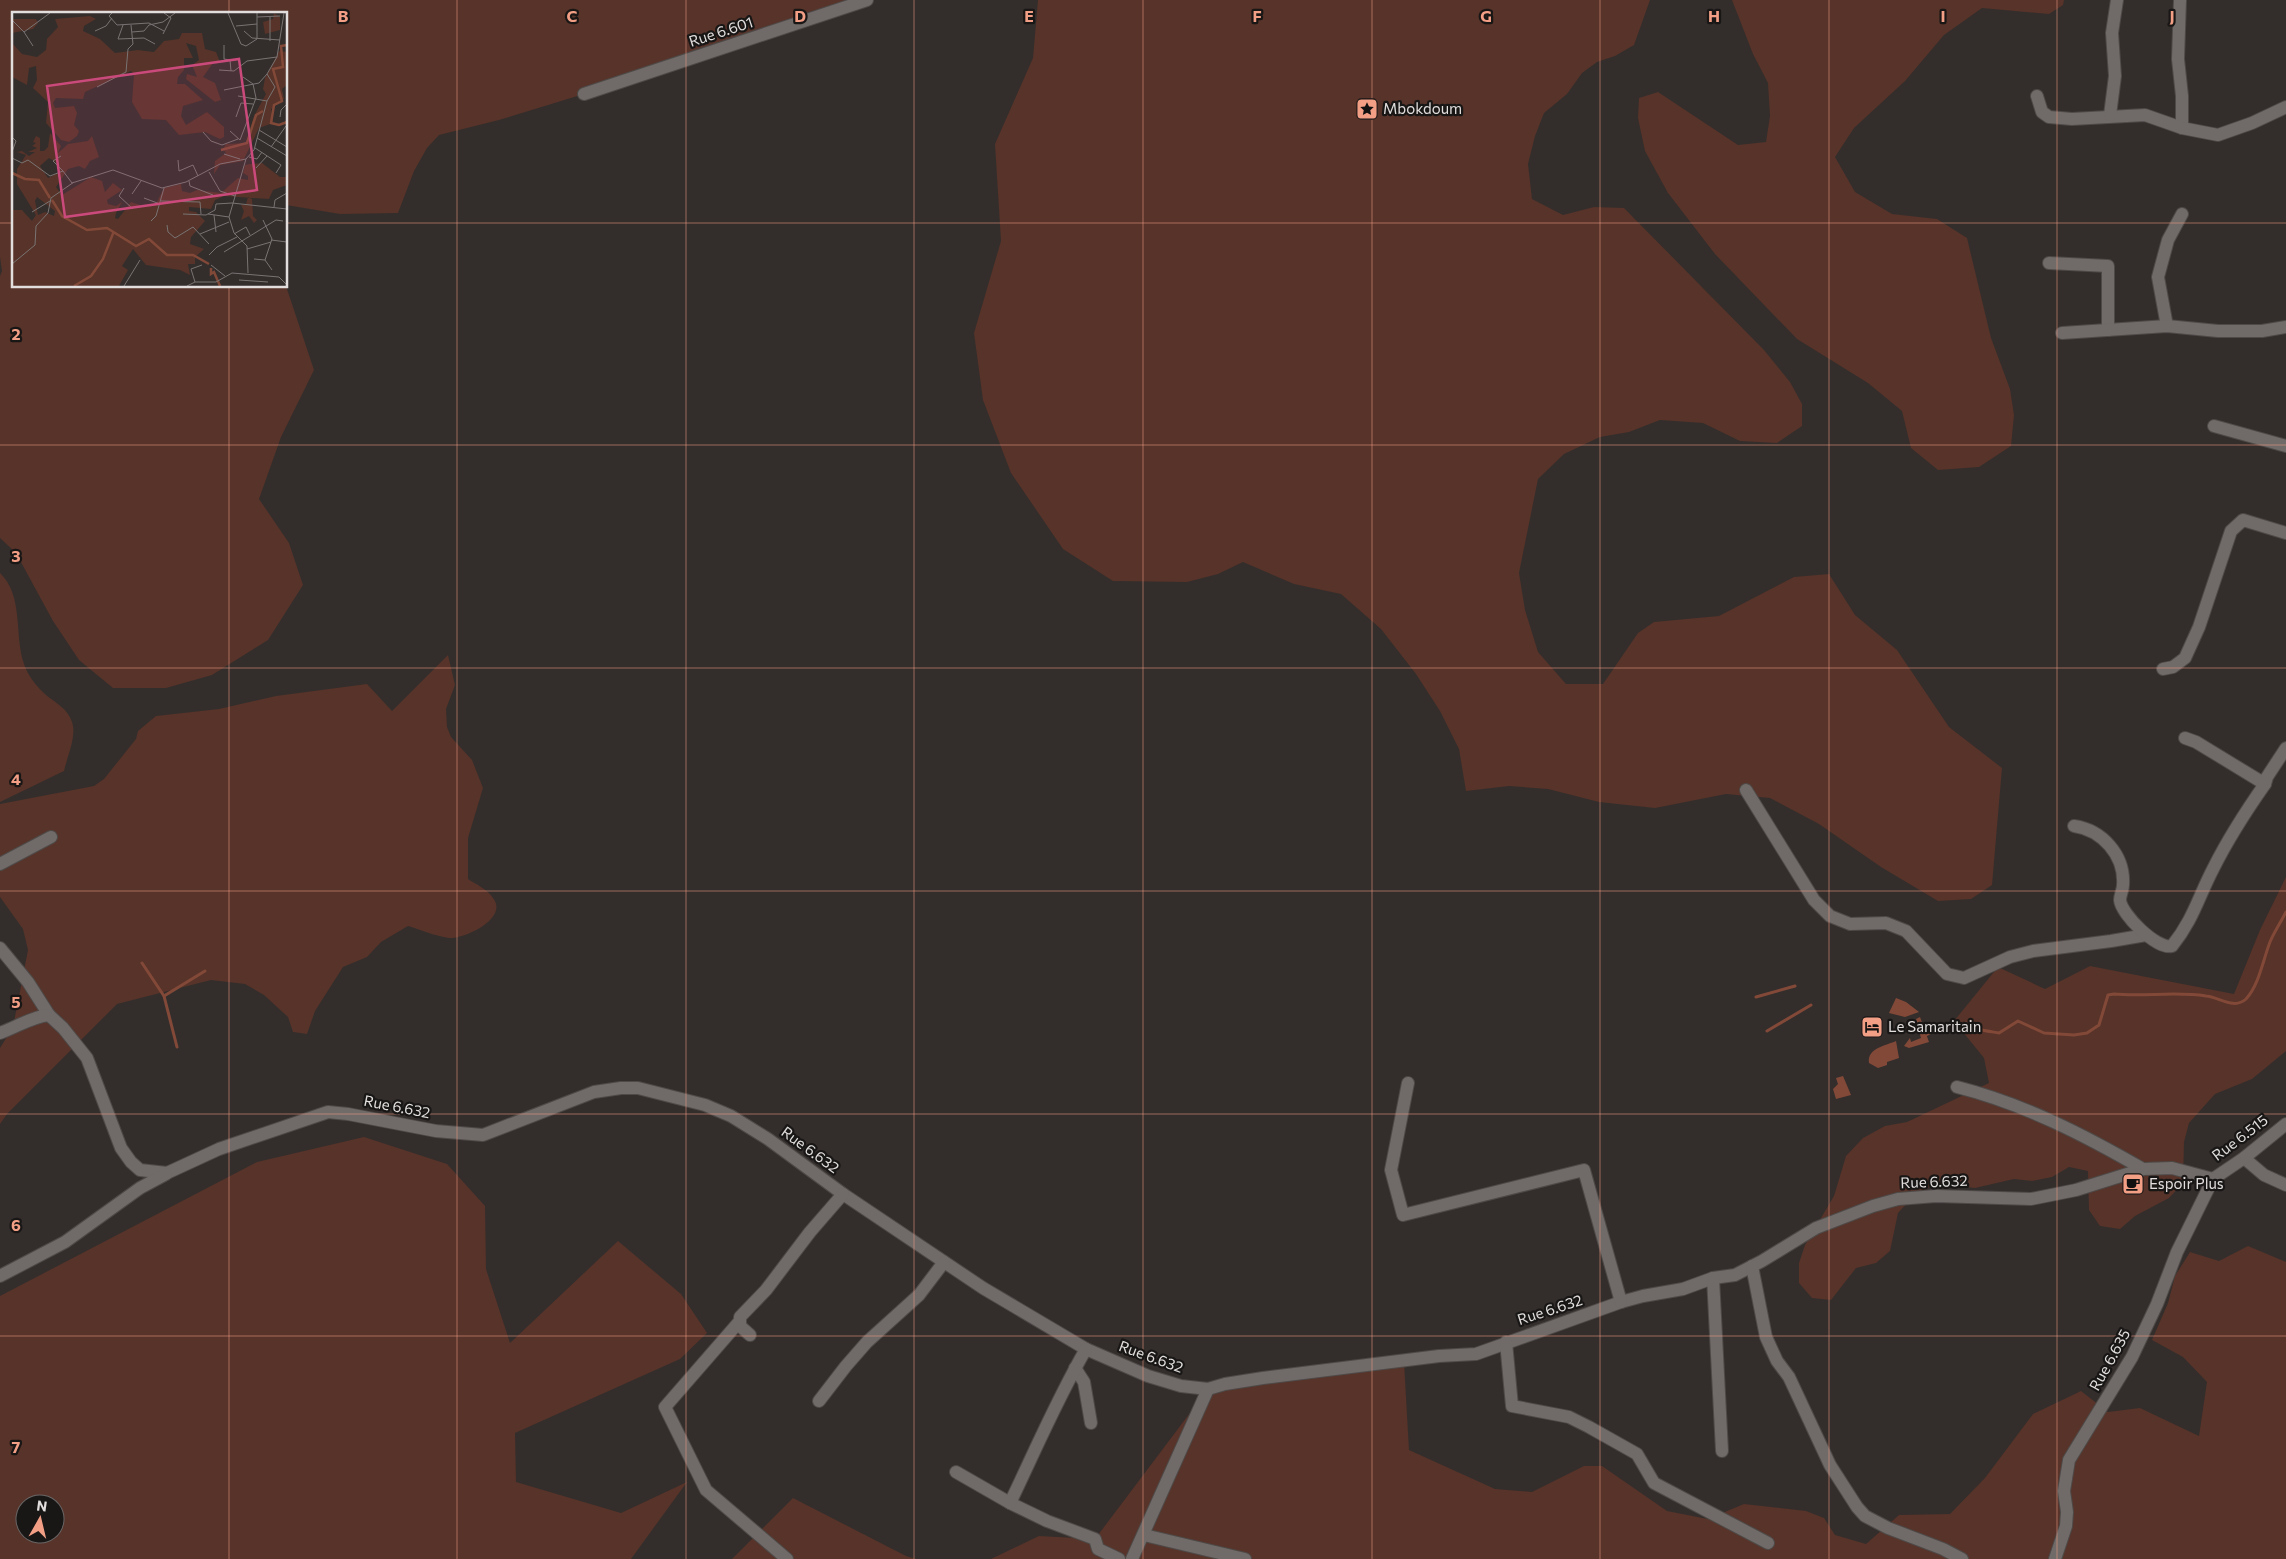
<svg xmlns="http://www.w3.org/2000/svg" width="2286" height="1559" viewBox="0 0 2286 1559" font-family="Commissioner,sans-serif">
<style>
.green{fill:#573329;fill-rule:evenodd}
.water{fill:#834938}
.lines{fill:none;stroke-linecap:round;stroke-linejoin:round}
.stream{stroke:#834938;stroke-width:3}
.street-casing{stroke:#4e4a48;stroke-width:14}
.street{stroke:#706a68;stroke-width:12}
.grid{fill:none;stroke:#f39f86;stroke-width:1;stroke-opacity:0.55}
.labels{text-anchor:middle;stroke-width:4.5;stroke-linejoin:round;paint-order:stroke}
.street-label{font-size:15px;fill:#e1dedd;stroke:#191616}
.poi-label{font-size:15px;fill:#e1dedd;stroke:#191616;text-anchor:start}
.inset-river{fill:none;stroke:#834938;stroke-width:2.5}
.inset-road{fill:none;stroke:#797473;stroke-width:1}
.view{fill:#ca4a7c;fill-opacity:0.15;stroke:#ca4a7c;stroke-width:2.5}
.inset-edge{fill:none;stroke:#e1dedd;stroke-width:2.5}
.grid-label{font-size:16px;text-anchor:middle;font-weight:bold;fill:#f39f86;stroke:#191616;stroke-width:4.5;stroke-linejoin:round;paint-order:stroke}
</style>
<rect width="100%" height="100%" fill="#332e2c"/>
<!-- green -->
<g class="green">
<path d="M0 0H867L584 94 499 120 439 135 427 148 414 171 398 213 340 214 286 205V14H14V286L123 288 286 286 314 370 281 437 259 499 289 543 303 585 268 640 212 675 166 688H113L79 660 53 621 16 553 0 538V276L2 271 0 257Z"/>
<path d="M1038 0H1650L1634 45 1615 56 1597 62 1582 73 1567 94 1544 113 1535 136 1528 164 1532 199 1563 215 1594 207 1624 208 1764 350 1790 382 1802 404V426L1777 443 1740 441 1703 423 1660 420 1629 432 1600 437 1564 454 1538 479 1519 573 1525 610 1538 652 1566 684H1603L1638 633 1654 622 1719 616 1794 577 1829 574 1855 615 1897 650 1949 727 2002 768 1992 885 1971 899 1938 901 1881 867 1819 824 1770 798 1726 794 1655 808 1599 802 1548 789 1509 786 1466 791 1459 749 1440 711 1416 674 1381 629 1341 594 1294 584 1243 562 1218 574 1187 582 1113 581 1063 549 1011 473 983 400 974 333 1001 241 995 144 1033 58Z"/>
<path d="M1732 0H2064L2063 5 2049 14 1982 8 1944 35 1905 81 1854 128 1835 157 1855 192 1892 214 1937 219 1967 238 1991 338 2010 389 2014 415 2011 446 1979 467 1938 470 1911 448 1902 411 1868 383 1797 339 1715 254 1668 193 1645 151 1638 118 1639 98 1658 92 1738 145 1766 142 1770 116 1768 83 1753 54Z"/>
<path d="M0 573C24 596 14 635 24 664 28 676 37 687 46 695 56 703 68 709 72 722 77 736 67 757 64 771L0 802Z"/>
<path d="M448 655 455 685 446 709 447 727 451 737 472 760 483 788 468 838V879C476 884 488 890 493 898 509 918 465 939 449 938 435 936 421 930 408 926L381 942 367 957 343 967 315 1011 307 1034 293 1032 288 1017 264 995 245 984 211 980 117 1004 7 1114 0 1124V1048L13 1027 28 950 23 929 0 897V804L94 786 104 779 136 739 138 731 156 716 219 709 276 696 367 684 392 711Z"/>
<path d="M2286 877V1051L2252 1079 2215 1094 2189 1123 2184 1142 2183 1183 2169 1198 2135 1216 2120 1229 2100 1226 2089 1210 2088 1171 2069 1167 2052 1177 2032 1181 2014 1179 1975 1188 1934 1183 1919 1196 1911 1199 1898 1213 1890 1251 1876 1263 1856 1268 1831 1300 1812 1298 1799 1283V1263L1805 1245 1834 1196 1846 1156 1863 1138 1885 1126 1907 1122 1989 1083 1984 1058 1954 1021 1998 967 2045 989 2090 966 2234 994 2260 930Z"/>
<path d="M364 1137 447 1164 485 1206 486 1269 510 1343 618 1241 681 1294 707 1333 680 1359 515 1433 516 1482 621 1513 687 1482 631 1559H0V1296L257 1162ZM25 1504H55V1534H25Z"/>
<path d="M2248 1246 2286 1262V1559H991L1039 1536 1095 1539 1208 1389 1404 1362 1409 1450 1495 1489 1532 1492 1584 1466H1602L1667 1511 1708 1519 1744 1504 1806 1511 1824 1518 1835 1535 1866 1544 1899 1515 1950 1514 1985 1478 2033 1414 2081 1391 2108 1412 2140 1408 2199 1436 2207 1382 2183 1357 2152 1340 2168 1303 2175 1276 2190 1252 2219 1261Z"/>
<path d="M793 1498 906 1556 916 1559H732Z"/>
</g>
<!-- water -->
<g class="water">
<path d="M1896 998 1906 1002 1919 1012 1905 1017 1889 1013Z"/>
<path d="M1920 1017 1929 1042 1909 1048 1904 1046 1910 1038 1911 1042 1921 1038 1916 1019Z"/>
<path d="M1896 1041 1899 1058 1887 1062V1065L1878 1068 1869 1063C1867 1048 1885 1046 1896 1041Z"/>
<path d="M1843 1076 1851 1095 1836 1099 1833 1089 1838 1084 1836 1078Z"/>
</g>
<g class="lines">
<!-- stream -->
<g class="stream">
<path d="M142 963 164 996 177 1047"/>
<path d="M164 996 205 971"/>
<path d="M1756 997 1795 986"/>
<path d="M1767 1031 1811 1005"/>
<path d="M1926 1035 1945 1025 1954 1027 1966 1023C1976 1030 1988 1031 1999 1033L2018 1021 2044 1033 2074 1035 2087 1033 2099 1025 2108 995 2114 994C2144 997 2175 991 2206 996 2219 997 2234 1010 2246 999 2259 985 2263 960 2270 942 2274 932 2281 922 2286 912"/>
</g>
<!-- street casing -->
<g class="street-casing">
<g id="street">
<path d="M2180 0 2178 59 2182 96V128"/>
<path d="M584 94 867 0"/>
<path d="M2037 96 2042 112 2049 117 2072 119 2145 115 2182 128 2218 135 2252 123 2286 107"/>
<path d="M2110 115 2115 76 2112 33 2117 0"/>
<path d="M2049 263 2108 266V330"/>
<path d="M2167 326 2158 277 2168 240 2182 214"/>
<path d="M2062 333 2167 326 2218 331H2262L2286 327"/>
<path d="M2214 426 2286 446"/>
<path d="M2163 669 2173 667 2185 658 2199 627 2231 531 2243 520 2286 533"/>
<path d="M2185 738 2196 742 2265 784"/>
<path d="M1746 790 1814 900 1830 916 1850 924 1886 923 1906 931 1947 974 1964 978 2010 957 2033 951 2111 941 2146 935"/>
<path d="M2074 826C2102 830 2125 855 2123 885 2123 890 2120 895 2120 900 2121 914 2157 950 2172 946 2193 920 2198 898 2213 869 2228 839 2246 811 2265 784L2267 777 2286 748"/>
<path d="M0 864 51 837"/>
<path d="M0 948 28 982 49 1015"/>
<path d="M0 1033C17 1027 31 1017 49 1015L63 1028 87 1058 121 1148 131 1162 140 1170 167 1173 219 1149 328 1112 348 1114 436 1131 483 1135 594 1092 621 1088H638L705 1105 731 1116 768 1139 843 1194 983 1288 1086 1349 1148 1376 1181 1386 1208 1389 1225 1384 1263 1378 1439 1356 1476 1354 1621 1302 1643 1296 1683 1289 1713 1278 1735 1275 1762 1261 1816 1228 1873 1206 1898 1199 1936 1196 2031 1199 2076 1190 2143 1169 2172 1168 2213 1179"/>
<path d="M1408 1083 1391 1170 1403 1215 1584 1170 1621 1302"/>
<path d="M1957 1087C2024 1104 2084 1135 2143 1169"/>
<path d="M2244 1158 2264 1175 2286 1185"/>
<path d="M2213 1179 2244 1158 2286 1124"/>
<path d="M1752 1266 1766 1337 1777 1361 1789 1377 1830 1465 1857 1507 1865 1516 1888 1528 1943 1549 1962 1559"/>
<path d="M0 1276 65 1242 140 1188 166 1174"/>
<path d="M1713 1278 1722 1451"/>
<path d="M739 1322 665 1407 706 1490 787 1559"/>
<path d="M750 1335 740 1326V1317L766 1290 810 1232 843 1194"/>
<path d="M1506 1342 1512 1406 1569 1417 1589 1427 1637 1454 1654 1483 1768 1543"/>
<path d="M1075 1368 1084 1382 1091 1423"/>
<path d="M819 1401 846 1366 867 1342 919 1295 944 1262"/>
<path d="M956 1472 1010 1503 1047 1521 1095 1539 1098 1549 1119 1559"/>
<path d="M1010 1503C1035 1451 1057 1399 1086 1349"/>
<path d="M1144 1535 1245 1559"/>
<path d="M1132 1559 1208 1389"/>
<path d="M2055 1559 2066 1526 2067 1512 2064 1491 2069 1460 2132 1357 2157 1304 2177 1252 2213 1179"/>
</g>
</g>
<!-- street -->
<use href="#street" class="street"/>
</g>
<!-- grid -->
<path class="grid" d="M229 0V14M457 0V1559M686 0V1559M914 0V1559M1143 0V1559M1372 0V1559M1600 0V1559M1829 0V1559M2057 0V1559M0 223H14M286 223H2286M229 286V1559M0 445H2286M0 668H2286M0 891H2286M0 1114H2286M0 1336H2286"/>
<!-- icons -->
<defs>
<g id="sight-square" transform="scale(1.125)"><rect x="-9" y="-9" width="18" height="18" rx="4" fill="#f39f86" stroke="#191616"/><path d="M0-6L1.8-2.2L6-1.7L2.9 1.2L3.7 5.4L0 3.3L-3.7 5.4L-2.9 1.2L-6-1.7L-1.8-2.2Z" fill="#111"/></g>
<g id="hotel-square" transform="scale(1.125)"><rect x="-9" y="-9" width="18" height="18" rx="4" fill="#f39f86" stroke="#191616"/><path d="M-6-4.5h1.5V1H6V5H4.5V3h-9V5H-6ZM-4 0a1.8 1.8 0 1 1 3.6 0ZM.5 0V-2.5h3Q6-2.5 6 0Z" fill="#111"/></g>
<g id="cafe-square" transform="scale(1.125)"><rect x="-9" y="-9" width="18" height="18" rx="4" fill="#f39f86" stroke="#191616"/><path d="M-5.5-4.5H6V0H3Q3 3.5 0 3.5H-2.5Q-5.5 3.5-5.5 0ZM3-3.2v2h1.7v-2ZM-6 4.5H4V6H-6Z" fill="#111"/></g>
</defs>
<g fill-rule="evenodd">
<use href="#sight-square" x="1367" y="109"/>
<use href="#hotel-square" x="1872" y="1027"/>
<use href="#cafe-square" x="2133" y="1184"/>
</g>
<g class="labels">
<!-- street labels -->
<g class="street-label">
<text transform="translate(721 32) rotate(-18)" y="5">Rue 6.601</text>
<text transform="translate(397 1107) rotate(11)" y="5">Rue 6.632</text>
<text transform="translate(2240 1138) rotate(-37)" y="5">Rue 6.515</text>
<text transform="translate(810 1150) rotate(36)" y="5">Rue 6.632</text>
<text transform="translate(1934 1182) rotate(-2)" y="5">Rue 6.632</text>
<text transform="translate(1550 1310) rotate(-18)" y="5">Rue 6.632</text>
<text transform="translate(1151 1357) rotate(20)" y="5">Rue 6.632</text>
<text transform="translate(2110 1360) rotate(-61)" y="5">Rue 6.635</text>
</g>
<!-- poi labels -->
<g class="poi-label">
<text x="1383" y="114">Mbokdoum</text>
<text x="1888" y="1032">Le Samaritain</text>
<text x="2149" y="1189">Espoir Plus</text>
</g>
</g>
<!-- overview -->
<g transform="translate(12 12)">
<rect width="275" height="275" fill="#332e2c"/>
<path d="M262 1 268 5V18L253 22 251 10 261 7ZM78 4 84 7 72 14 71 19 88 27 103 41 126 38 142 40 152 29 167 27 170 21H190L193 37 204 40 208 50 201 51 191 65 203 71 209 88 203 90 174 67 175 62 185 65 180 53 187 48 184 34 174 31 181 46H172V58L166 65 165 72H173L191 88 171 94 169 104 174 113 195 100 212 115V125L208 127 193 120 167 123 154 108 130 107 120 90 122 62 119 59 73 80 71 87 44 86 41 91 43 96 62 94 65 101 62 113 67 119 65 124 57 130 49 128 34 111 36 90 21 76 25 68 24 54 17 56 15 73 0 65V31L10 42 25 45 34 38 35 27 46 15 43 7ZM0 7H24L26 11 21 17 0 21ZM267 39 275 40V73L270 77 272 87 259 97 261 111 247 116 231 149 208 153 202 162 203 149 214 141 211 137 214 132 234 131 242 104 254 82 251 77 253 66ZM38 121 49 134 46 141 56 132 76 129 80 124 87 145 78 149 73 157 67 154 56 157 44 175 50 183 79 165 90 169 93 180 101 171 110 178 95 188 96 192 104 194 110 190 104 201 103 206 106 207 119 190 134 195 145 190 152 176 169 172 170 179 178 181 185 178 209 181 226 166 236 168V164L231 161 233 153 238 152 250 151 268 165H275V173L261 178 257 187 212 184 203 188 199 197 177 195V199L184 200 193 209 179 225 178 232 192 237 183 245V252H176L178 263 168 258 134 253 121 237 110 254 116 258 107 274H0V198H10L20 209 24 203 5 172V157L14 143 5 140 10 139 17 144 23 140H16L25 136 20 134 24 131 21 130 24 124 28 126V139H32L36 135ZM37 146 47 152 48 160 36 166 28 154ZM25 185 43 199 42 204 33 200 26 203 23 189ZM236 185 240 187 241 204 245 208 242 211 237 204 229 208 232 199 229 193 234 192Z" fill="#573329" fill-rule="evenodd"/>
<path class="inset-river" d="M275 33 269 34 271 55 261 57 270 89 262 93 259 111 267 113 275 110M209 138 235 131 244 103 251 99M0 161 13 167 27 168 38 186M40 188 50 204 75 218 95 216 124 234 137 227 155 243H181L197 252M199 256V262L202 260 208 274M62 274 79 264 91 247 102 219"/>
<path class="inset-road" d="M100 1 97 4 105 13 137 11 152 19M216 1 229 32 234 34 245 27V1M245 5 268 4M258 5V29M0 8 12 20 38 1M111 13 106 27 132 26 143 32M224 14 245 12M83 19 94 14 100 6M232 19 240 26 268 28M12 20 21 34M120 20 132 19 137 13 151 10 163 1M151 22 159 6 152 1M212 33V47L218 48 219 59M207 58 222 59 235 49 265 45M85 75 114 60 116 37 121 32 119 13M212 78 247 71 255 62M226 84 255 89M224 105 229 91 241 92M268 105 269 98 275 92M247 118 275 135M218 119 228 128 244 86 241 72 231 65M191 120 199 129 210 133 226 127M0 125 4 129 0 140M245 126 275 144M259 135 274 114M243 136 269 153 264 161M212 142 228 147M49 144 41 149 51 159M237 145 245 147 250 140M0 146 10 151 16 148 38 164 51 159 60 171 101 158 150 176 174 170 208 152 234 147M166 148 167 159 181 153 186 164M244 156 255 144M197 160 208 179 223 184M177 169 178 174 201 183M112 176 107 184 121 197M120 182 129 169M132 186 148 192M149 189 188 190 189 202M262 195 263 188 275 181M20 200 38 189M171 202 194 203 203 198 204 192 220 191 275 197M196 202 217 205M202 203 204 220M251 208 260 227 253 248M139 209 144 204 152 176M155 213 156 220 163 226 181 215 197 232M188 222 217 210M222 222 234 215 238 223M259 228 275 230M235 237 259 230M212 240 264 208 271 209M197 243 205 235 225 225M242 247 253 248 260 258M0 252 23 233 24 214 36 201 39 186 62 170M199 253 213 264M236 261 235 234 222 221 217 205 234 147 242 138 255 89 263 75 255 62 265 45 272 1M227 268 256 270M183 270 179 257 190 253M112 274 128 248M175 274 183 270H204L220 261 267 265 275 273"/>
<path class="view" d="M227 47 245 178 53 205 35 74Z"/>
<rect width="275" height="275" class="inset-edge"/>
</g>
<g class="grid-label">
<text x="343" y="22">B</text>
<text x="572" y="22">C</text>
<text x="800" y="22">D</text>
<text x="1029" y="22">E</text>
<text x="1257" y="22">F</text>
<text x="1486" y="22">G</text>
<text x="1714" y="22">H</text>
<text x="1943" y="22">I</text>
<text x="2172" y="22">J</text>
<text x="16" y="340">2</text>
<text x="16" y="562">3</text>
<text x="16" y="785">4</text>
<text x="16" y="1008">5</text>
<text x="16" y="1231">6</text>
<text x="16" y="1453">7</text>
</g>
<!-- north arrow -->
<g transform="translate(40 1519) rotate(8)"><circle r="24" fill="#191616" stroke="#696666"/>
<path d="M0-4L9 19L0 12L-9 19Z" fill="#f39f86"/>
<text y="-8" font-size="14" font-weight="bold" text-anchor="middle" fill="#e1dedd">N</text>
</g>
</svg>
